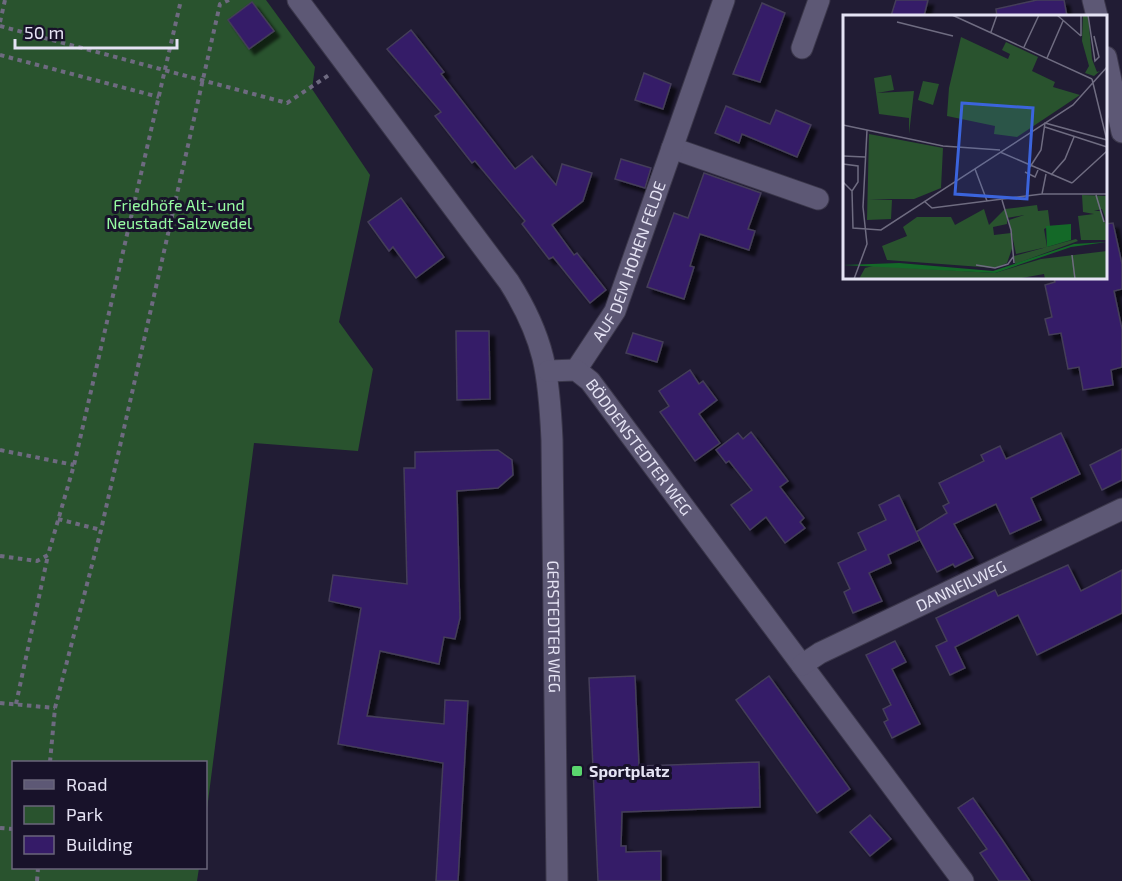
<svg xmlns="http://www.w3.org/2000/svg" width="1122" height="881" viewBox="0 0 1122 881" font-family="'Exo 2',sans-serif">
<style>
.green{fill:#29532e}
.building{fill:#351b68;stroke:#443e59;stroke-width:1.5;filter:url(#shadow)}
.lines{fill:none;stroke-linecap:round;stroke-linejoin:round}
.minor-casing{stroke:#3b374b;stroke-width:23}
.path{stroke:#6e6a80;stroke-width:4;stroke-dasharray:4.5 4.5;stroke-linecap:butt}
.minor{stroke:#5d5875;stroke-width:21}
.poi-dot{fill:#5ad56e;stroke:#18122a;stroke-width:2}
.labels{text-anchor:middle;stroke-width:6;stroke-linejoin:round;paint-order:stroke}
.park-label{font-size:16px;fill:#97fda3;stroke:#18122a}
.street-label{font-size:16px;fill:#e5e3f4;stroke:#18122a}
.poi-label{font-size:16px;font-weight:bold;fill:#e5e3f4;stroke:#18122a;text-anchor:start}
.inset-road{fill:none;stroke:#6f6c81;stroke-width:1.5}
.view{fill:#3b64dc;fill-opacity:0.15;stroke:#3b64dc;stroke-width:3}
.inset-edge{fill:none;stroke:#e5e3f4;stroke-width:3}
</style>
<defs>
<filter id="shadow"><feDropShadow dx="5.5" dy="5.5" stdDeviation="1.5" flood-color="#0009"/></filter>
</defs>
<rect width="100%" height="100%" fill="#211c34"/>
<!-- green -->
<path class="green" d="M0 0H266L315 67 312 89 370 175 339 322 373 369 358 451 254 443 206 817V762H14V868H199L197 881H0Z"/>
<!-- building -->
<g class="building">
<path d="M896 0H928L924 16H891Z"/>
<path d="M1037 0H1064L1067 16H997L996 9Z"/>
<path d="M252 2 274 31 249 49 228 20Z"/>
<path d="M762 3 785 13 760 82 733 74Z"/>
<path d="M411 30 444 72 441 74 515 169 532 156 556 185 562 164 592 173 583 201 552 225 574 255 577 253 606 290 590 303 553 257 549 259 522 224 525 221 475 161 472 163 435 116 441 112 387 49Z"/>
<path d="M644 73 671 84 663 109 635 100Z"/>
<path d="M726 106 770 124 776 110 811 125 797 157 742 134 739 143 715 133Z"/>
<path d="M621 159 651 168 645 188 615 179Z"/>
<path d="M704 173 761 193 748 229 755 231 749 250 700 234 690 266 694 267 684 299 647 287 674 213 688 218Z"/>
<path d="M401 198 444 257 416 278 393 247 389 251 368 222Z"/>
<path d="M1113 223 1122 264V289L1114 291 1122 329V367L1111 370 1113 385 1083 390 1079 367 1068 369 1061 333 1049 335 1045 319 1052 317 1045 285 1055 282 1054 278H1106V224Z"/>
<path d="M456 331H489L490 399 457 400Z"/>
<path d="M633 333 663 342 657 362 626 353Z"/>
<path d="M690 370 699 384 703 381 717 400 699 414 720 443 695 461 660 412 669 406 659 391Z"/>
<path d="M751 432 788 481 780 487 804 518 800 522 805 528 785 543 766 517 750 530 731 505 752 490 729 461 726 463 716 450 738 433 743 439Z"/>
<path d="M1061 433 1080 474 1031 498 1041 520 1010 534 996 504 954 524 973 558 955 567 953 564 937 572 916 532 947 513 943 506 949 503 939 483 984 461 981 455 1000 446 1006 459Z"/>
<path d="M1122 449V480L1102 490 1090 465Z"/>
<path d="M498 450 512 460 513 475 498 488 457 491 460 618 455 639 444 637 439 664 380 651 367 716 444 724 445 700 468 701 458 881H436L443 763 338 744 361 608 329 601 333 575 407 584 404 468H415V452Z"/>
<path d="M899 495 920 540 888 555 891 563 869 573 882 601 853 613 844 592 850 589 838 563 866 550 858 533 886 520 879 505Z"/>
<path d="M1068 565 1081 591 1122 570V613L1037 655 1018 615 955 647 965 668 950 675 936 646 947 641 936 618 995 590 998 596Z"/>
<path d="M895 641 906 662 892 669 920 724 892 738 884 722 888 720 883 709 891 705 866 655Z"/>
<path d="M635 676 639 766 759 762 760 807 622 812 621 846H626V852L661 851V881H598L589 678Z"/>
<path d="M769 676 850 789 817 813 736 700Z"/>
<path d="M973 798 1001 838 1030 881H999L980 853 987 849 958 808Z"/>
<path d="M870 815 891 839 870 856 850 832Z"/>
</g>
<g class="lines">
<!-- minor casing -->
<g class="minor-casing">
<g id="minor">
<path id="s1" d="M298 0 509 282C545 339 549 374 552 440L557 881"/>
<path d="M1093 0 1097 16"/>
<path d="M802 48 819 0"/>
<path d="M1106 57 1122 132"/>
<path d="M672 148 818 199"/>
<path id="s2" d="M576 370 615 311 724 0"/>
<path id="s3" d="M548 371 576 370 590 381 963 881"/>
<path id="s4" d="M802 665 820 653 1122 509"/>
</g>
</g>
<!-- path -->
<g class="path">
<path d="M0 22 5 0"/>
<path d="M0 26 287 103 329 75"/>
<path d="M0 55 159 97"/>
<path d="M0 450 74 465"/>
<path d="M58 519 101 530"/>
<path d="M0 556 37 561 48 555 74 465 181 0"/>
<path d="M0 703 55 708"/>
<path d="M16 704 48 555"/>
<path d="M50 762 55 708 101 530 220 4 229 0"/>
<path d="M0 828 14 829"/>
<path d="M37 881 38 868"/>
</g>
<!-- minor -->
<use href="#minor" class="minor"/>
</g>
<!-- markers -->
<rect class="poi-dot" x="571" y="765" width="12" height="12" rx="3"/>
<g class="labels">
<!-- park labels -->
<g class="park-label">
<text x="179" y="211">Friedhöfe Alt- und<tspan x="179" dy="18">Neustadt Salzwedel</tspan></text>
</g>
<!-- street labels -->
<g class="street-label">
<text dy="6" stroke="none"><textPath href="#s2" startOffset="122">AUF DEM HOHEN FELDE</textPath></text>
<text dy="6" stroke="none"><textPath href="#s3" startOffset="128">BÖDDENSTEDTER WEG</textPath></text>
<text dy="6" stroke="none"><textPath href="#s4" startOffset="178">DANNEILWEG</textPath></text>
<text dy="6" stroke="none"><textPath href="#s1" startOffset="705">GERSTEDTER WEG</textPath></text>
</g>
<!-- poi labels -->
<g class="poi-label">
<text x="589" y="777">Sportplatz</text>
</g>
</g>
<!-- overview -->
<g transform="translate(843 15)">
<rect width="264" height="264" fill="#211c34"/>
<path d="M240 0H245L249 44 254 57 257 56 251 61 242 58 246 51 239 26ZM118 22 165 44 167 39 159 35 163 27 195 42 189 56 212 67 210 72 237 80 174 122 151 119 152 111 104 101 106 73ZM48 60 51 75 34 78 71 76 66 119V103L36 99 31 63ZM80 66 96 69 90 90 75 85ZM26 119 100 133 98 173 71 184H26L49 185 48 204 24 205ZM239 180 264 181V208L259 194 251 196H257L264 212V225H238L235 201 251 199 240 197ZM194 190 195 196 205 195 207 211 201 214 204 232 173 239 166 205 181 200 164 203V209L150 212 151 220 168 218 170 231 164 248 152 253 44 245 39 231 64 221 60 212 74 202H108L112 210 141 194 146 210 162 194ZM233 224 235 226 172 249 171 241ZM264 236V264H202L201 259 173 264H16L22 253 30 251 20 250 152 258 198 244Z" fill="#29532e"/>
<path d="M228 209V225L204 232 203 211ZM264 227 228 232 152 258 0 250 56 248 150 256 231 229Z" fill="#146928"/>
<path class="inset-road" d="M109 0 249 64M214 0 238 21M245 0 252 46 256 42 251 21M54 7 110 21M148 17 154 0M238 21V0M181 32 196 0M204 43 220 6M249 64 264 126M0 110 100 131 157 135M202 112 264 132M157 137 229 168M0 141 22 142M0 149 15 151V167L9 176M187 152 198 135 202 108 264 125M132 154 144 186M182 157 192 162 195 155M208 160 222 144 231 122M0 167 9 176 10 213 38 215 230 90 264 52M229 168 264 136M199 179 203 159M253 180 261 207M159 185 168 215 171 248M81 186 89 193 199 179H264M229 240 232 264M133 250 152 253 165 249 170 242M11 264 24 229 20 192 24 115"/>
<path class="view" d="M119 88 190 93 184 184 112 179Z"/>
<rect width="264" height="264" class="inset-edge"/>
</g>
<!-- legend -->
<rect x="12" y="761" width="195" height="108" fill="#18122a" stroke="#6a667b" stroke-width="1.5"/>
<rect x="24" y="780" width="30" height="9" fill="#5d5875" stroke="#6a667b" stroke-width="1.5"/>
<text x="66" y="791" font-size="18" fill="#e5e3f4">Road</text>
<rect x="24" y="806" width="30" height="18" fill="#29532e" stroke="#6a667b" stroke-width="1.5"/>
<text x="66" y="821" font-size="18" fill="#e5e3f4">Park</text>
<rect x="24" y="836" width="30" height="18" fill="#351b68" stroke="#6a667b" stroke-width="1.5"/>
<text x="66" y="851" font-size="18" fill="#e5e3f4">Building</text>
<!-- scale -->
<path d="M15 39v9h162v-9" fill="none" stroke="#e5e3f4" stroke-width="3"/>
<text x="24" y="39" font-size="18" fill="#e5e3f4" stroke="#18122a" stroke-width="4.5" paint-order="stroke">50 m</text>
</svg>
